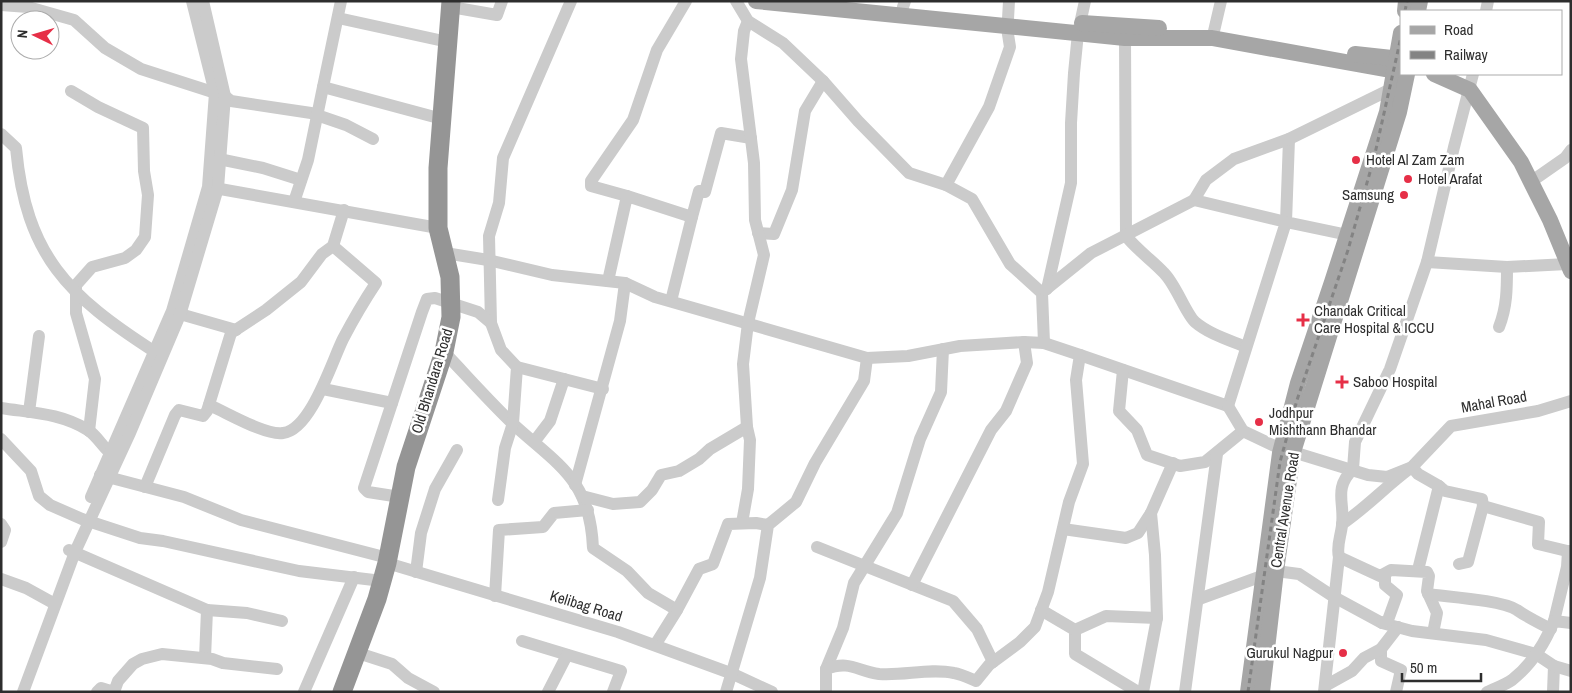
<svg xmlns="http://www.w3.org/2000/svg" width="1572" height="693" viewBox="0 0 1572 693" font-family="'Archivo Narrow',sans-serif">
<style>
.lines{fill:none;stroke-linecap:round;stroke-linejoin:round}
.minor{stroke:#cbcbcb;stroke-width:12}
.major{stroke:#a6a6a6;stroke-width:16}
.highway{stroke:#959595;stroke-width:19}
.rail{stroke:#838383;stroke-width:3;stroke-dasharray:5 4;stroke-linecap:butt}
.poi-dot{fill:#e62f47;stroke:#fff;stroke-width:2}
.labels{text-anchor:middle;stroke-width:5;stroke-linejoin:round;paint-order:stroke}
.poi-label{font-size:15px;fill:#2e2e2e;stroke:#fff;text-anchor:start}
.street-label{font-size:15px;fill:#2e2e2e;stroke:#fff}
</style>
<rect width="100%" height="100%" fill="#fff"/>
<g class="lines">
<!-- minor -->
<g class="minor">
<path d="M341 1 323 87 442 119"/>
<path d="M1 5 28 7 74 20 105 48 141 69 225 96 231 101 311 113 346 125 373 139"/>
<path d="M451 7 497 15 502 1"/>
<path d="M903 7 905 1"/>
<path d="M1486 11 1488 1"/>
<path d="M338 18 448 42"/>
<path d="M1008 19 1009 1"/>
<path d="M1214 31 1221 1"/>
<path d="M1125 38 1126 236C1137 250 1152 260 1164 273 1176 285 1186 314 1195 322 1209 334 1229 340 1246 347"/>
<path d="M71 91 98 107 143 128 144 171 148 195 145 237 136 250 125 258 92 267 76 285V313L95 379 89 431"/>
<path d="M1 134 16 148C26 256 68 296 155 352"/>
<path d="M1289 139 1286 222 1348 235"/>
<path d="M214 158 263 168 301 180"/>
<path d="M1532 181 1565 158 1571 150"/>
<path d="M946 185 989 107 1010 47 1007 28"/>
<path d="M209 187 438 228"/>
<path d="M627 196 591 186V181L633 120 657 50 686 1"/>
<path d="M294 202 308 160 323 87"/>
<path d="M758 233 774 234 792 190 805 111 823 81"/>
<path d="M445 253 488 260 552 275 625 283 655 297 867 358 908 356 960 346 1024 342 1044 343 1042 293 1010 264 972 199 946 185 909 173 858 121 823 81 783 43 748 21 736 1"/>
<path d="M1427 262 1507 267 1567 264"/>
<path d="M608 281 627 196 692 217 699 191 705 192 721 133 751 138"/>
<path d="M1047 289 1071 183V123L1074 73 1078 33 1085 1"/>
<path d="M1045 290 1091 253 1194 200"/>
<path d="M671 301 692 217"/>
<path d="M173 312 236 330"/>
<path d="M491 323 489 236 499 203 503 158 571 1"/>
<path d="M1499 327C1507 307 1507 288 1507 267"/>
<path d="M444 352C467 376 489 401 513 424 559 466 590 479 593 548L627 571 648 593 677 610 657 642 653 644"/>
<path d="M1080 355 1228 406 1286 222 1194 200 1206 180 1234 159 1289 139 1391 89"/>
<path d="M517 367 603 389"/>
<path d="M1123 370 1119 411 1137 430 1147 455 1180 466 1205 462 1243 431"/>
<path d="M323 389 392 403"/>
<path d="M209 405C226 412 266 436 283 433 311 430 332 361 343 339 353 320 364 301 376 283L333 246"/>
<path d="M1228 406 1243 431 1281 449"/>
<path d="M1 408C33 413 60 413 88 430 99 437 104 451 116 457"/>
<path d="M29 412 39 336"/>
<path d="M1 439 31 471 39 496 50 505 82 519 140 538 163 541 299 571 382 581"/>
<path d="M534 442 550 421 564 379"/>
<path d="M1293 452 1368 475 1387 477 1412 467 1451 426 1538 411 1571 401"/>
<path d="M100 475 184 497 241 520 388 558"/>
<path d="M575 485 620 321 625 283"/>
<path d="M1439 486 1445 491 1482 499 1483 506"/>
<path d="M145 487 175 415 179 410 203 416 207 411 231 333 266 310 301 282 322 254 333 246 344 210"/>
<path d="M582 496 613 504 640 502 652 490 661 475 679 471 699 459 710 449 747 427"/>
<path d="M91 497 172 311 208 187 215 93 192 1"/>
<path d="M400 497 368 492 364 488 422 312 427 299 435 298 478 312 491 323 501 350 517 367 513 423 505 448 498 500"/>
<path d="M742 523 748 489 750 440 747 427 743 364 748 323 764 255 755 220 754 163 741 59 744 31 748 21"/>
<path d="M1 524 5 530 1 542"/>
<path d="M1342 524C1367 507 1387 485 1412 467L1418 474 1439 486 1418 570"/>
<path d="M1063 529 1126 538 1138 533 1151 513"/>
<path d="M817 547 953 601 977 629 993 662"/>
<path d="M69 550 207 610 205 658"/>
<path d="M1339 557 1380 576 1391 570 1427 572 1429 576 1427 591 1437 613 1433 633"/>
<path d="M387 563 618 632 733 674 772 692"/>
<path d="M1459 564 1468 562 1483 506 1539 522 1538 544 1571 552"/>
<path d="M1276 571 1299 574 1334 597 1382 623 1412 631 1486 640 1536 654 1554 666 1553 692"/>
<path d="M416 572 421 533 435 489 457 450"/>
<path d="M1 579 26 588 55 604"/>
<path d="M912 585 991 430 1006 411 1027 363 1024 342"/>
<path d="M1428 594C1449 597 1501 600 1517 610 1527 617 1539 623 1551 629"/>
<path d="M495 596 499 530 543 527 554 513 588 510"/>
<path d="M1199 599 1262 576"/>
<path d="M207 610 247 613 282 621"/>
<path d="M677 610 699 569 713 564 728 524 756 523 768 525"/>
<path d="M1041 610 1075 630V654L1138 692"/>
<path d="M1554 621 1567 567 1568 551"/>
<path d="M1382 623 1388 620 1397 595 1385 585V574"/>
<path d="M1075 630 1106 616 1157 618"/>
<path d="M522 641 621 671 613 692"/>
<path d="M1381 649V661L1401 670 1396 692"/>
<path d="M358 653 392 664 408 678 434 692"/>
<path d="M1554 666 1571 671"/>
<path d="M826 669 843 628 854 583 897 513 920 439 941 392 943 349"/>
<path d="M1325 686 1352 671 1364 658 1381 649 1398 627"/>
<path d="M23 692 75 552 130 433 180 315 218 188 225 96 203 1"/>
<path d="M97 692 101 688 114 692 118 681 133 664 142 659 162 654 212 659 223 663 277 669"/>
<path d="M304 692 354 577"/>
<path d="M548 692 567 655"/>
<path d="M726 692 760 578 768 525 796 502 815 463 864 381 867 358"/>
<path d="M826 692V669C850 660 857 671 879 674 904 676 929 668 954 673 961 674 969 678 976 681L989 665 1020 642 1035 627 1048 592 1069 502 1083 464 1076 380 1080 355 1044 343"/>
<path d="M1143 692 1157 618 1155 555 1151 513 1173 463"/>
<path d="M1185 692 1217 454"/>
<path d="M1324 692 1339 557C1336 546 1341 536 1342 525 1345 502 1333 489 1353 469L1355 442 1390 369 1427 262 1454 147 1473 74"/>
<path d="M1487 692C1495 688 1505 685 1512 680 1531 665 1545 643 1554 621L1571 623"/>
</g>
<!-- major -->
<g class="major">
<path d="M756 1 1125 38H1212L1401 72"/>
<path d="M1405 11 1406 1"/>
<path d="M1418 11 1420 1"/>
<path d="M1082 23 1159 28"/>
<path d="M1355 54 1401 59"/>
<path d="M1434 74 1470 90 1521 162 1550 220 1571 271"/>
<path d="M1248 692 1280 453 1298 383 1332 282 1387 112 1401 33"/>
<path d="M1262 692 1276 571 1293 452 1399 112 1407 74"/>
</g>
<!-- highway -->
<path class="highway" d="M342 692 377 599 387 563 406 467 444 352 451 317 450 277 438 228V168L451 1"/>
<!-- rail -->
<g class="rail">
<path d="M1405 11 1407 1"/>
<path d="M1248 692 1280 462 1297 400 1348 250 1374 158 1401 37"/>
</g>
</g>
<!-- markers -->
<g class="poi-dot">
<circle cx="1356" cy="160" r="5"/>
<circle cx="1408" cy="179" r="5"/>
<circle cx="1404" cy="195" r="5"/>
<path d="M1300.5 312.5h5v5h5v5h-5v5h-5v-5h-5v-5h5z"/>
<path d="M1339.5 374.5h5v5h5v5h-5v5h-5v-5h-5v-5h5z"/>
<circle cx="1259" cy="422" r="5"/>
<circle cx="1343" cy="653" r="5"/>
</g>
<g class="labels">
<!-- poi labels -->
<g class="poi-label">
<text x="1366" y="165">Hotel Al Zam Zam</text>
<text x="1418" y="184">Hotel Arafat</text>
<text x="1394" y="200" text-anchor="end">Samsung</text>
<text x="1314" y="316">Chandak Critical<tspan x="1314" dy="17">Care Hospital &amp; ICCU</tspan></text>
<text x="1353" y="387">Saboo Hospital</text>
<text x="1269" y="418">Jodhpur<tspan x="1269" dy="17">Mishthann Bhandar</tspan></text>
<text x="1333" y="658" text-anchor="end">Gurukul Nagpur</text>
</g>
<!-- street labels -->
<g class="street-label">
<text transform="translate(432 381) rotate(-73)" y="5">Old Bhandara Road</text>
<text transform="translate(1494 402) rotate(-10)" y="5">Mahal Road</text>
<text transform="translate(1285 510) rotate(-81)" y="5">Central Avenue Road</text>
<text transform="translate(586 606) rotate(17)" y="5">Kelibag Road</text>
</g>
</g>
<!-- border -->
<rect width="1572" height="693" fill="none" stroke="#2e2e2e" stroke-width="5"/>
<!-- legend -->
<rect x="1400" y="10" width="162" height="65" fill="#ffffff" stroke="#ababab"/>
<rect x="1410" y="26" width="25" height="8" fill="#a6a6a6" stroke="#ababab"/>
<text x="1444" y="35" font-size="15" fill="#2e2e2e">Road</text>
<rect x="1410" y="51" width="25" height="8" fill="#838383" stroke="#ababab"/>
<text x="1444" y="60" font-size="15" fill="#2e2e2e">Railway</text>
<!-- north arrow -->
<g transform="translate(35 35) rotate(275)"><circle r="24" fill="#ffffff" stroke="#ababab"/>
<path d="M0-4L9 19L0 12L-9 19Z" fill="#e62f47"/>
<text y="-8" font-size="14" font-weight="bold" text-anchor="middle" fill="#2e2e2e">N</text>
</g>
<!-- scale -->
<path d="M1402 673v8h79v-8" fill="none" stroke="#2e2e2e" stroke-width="2.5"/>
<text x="1410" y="673" font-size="15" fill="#2e2e2e" stroke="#ffffff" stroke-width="4" paint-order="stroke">50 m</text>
</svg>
